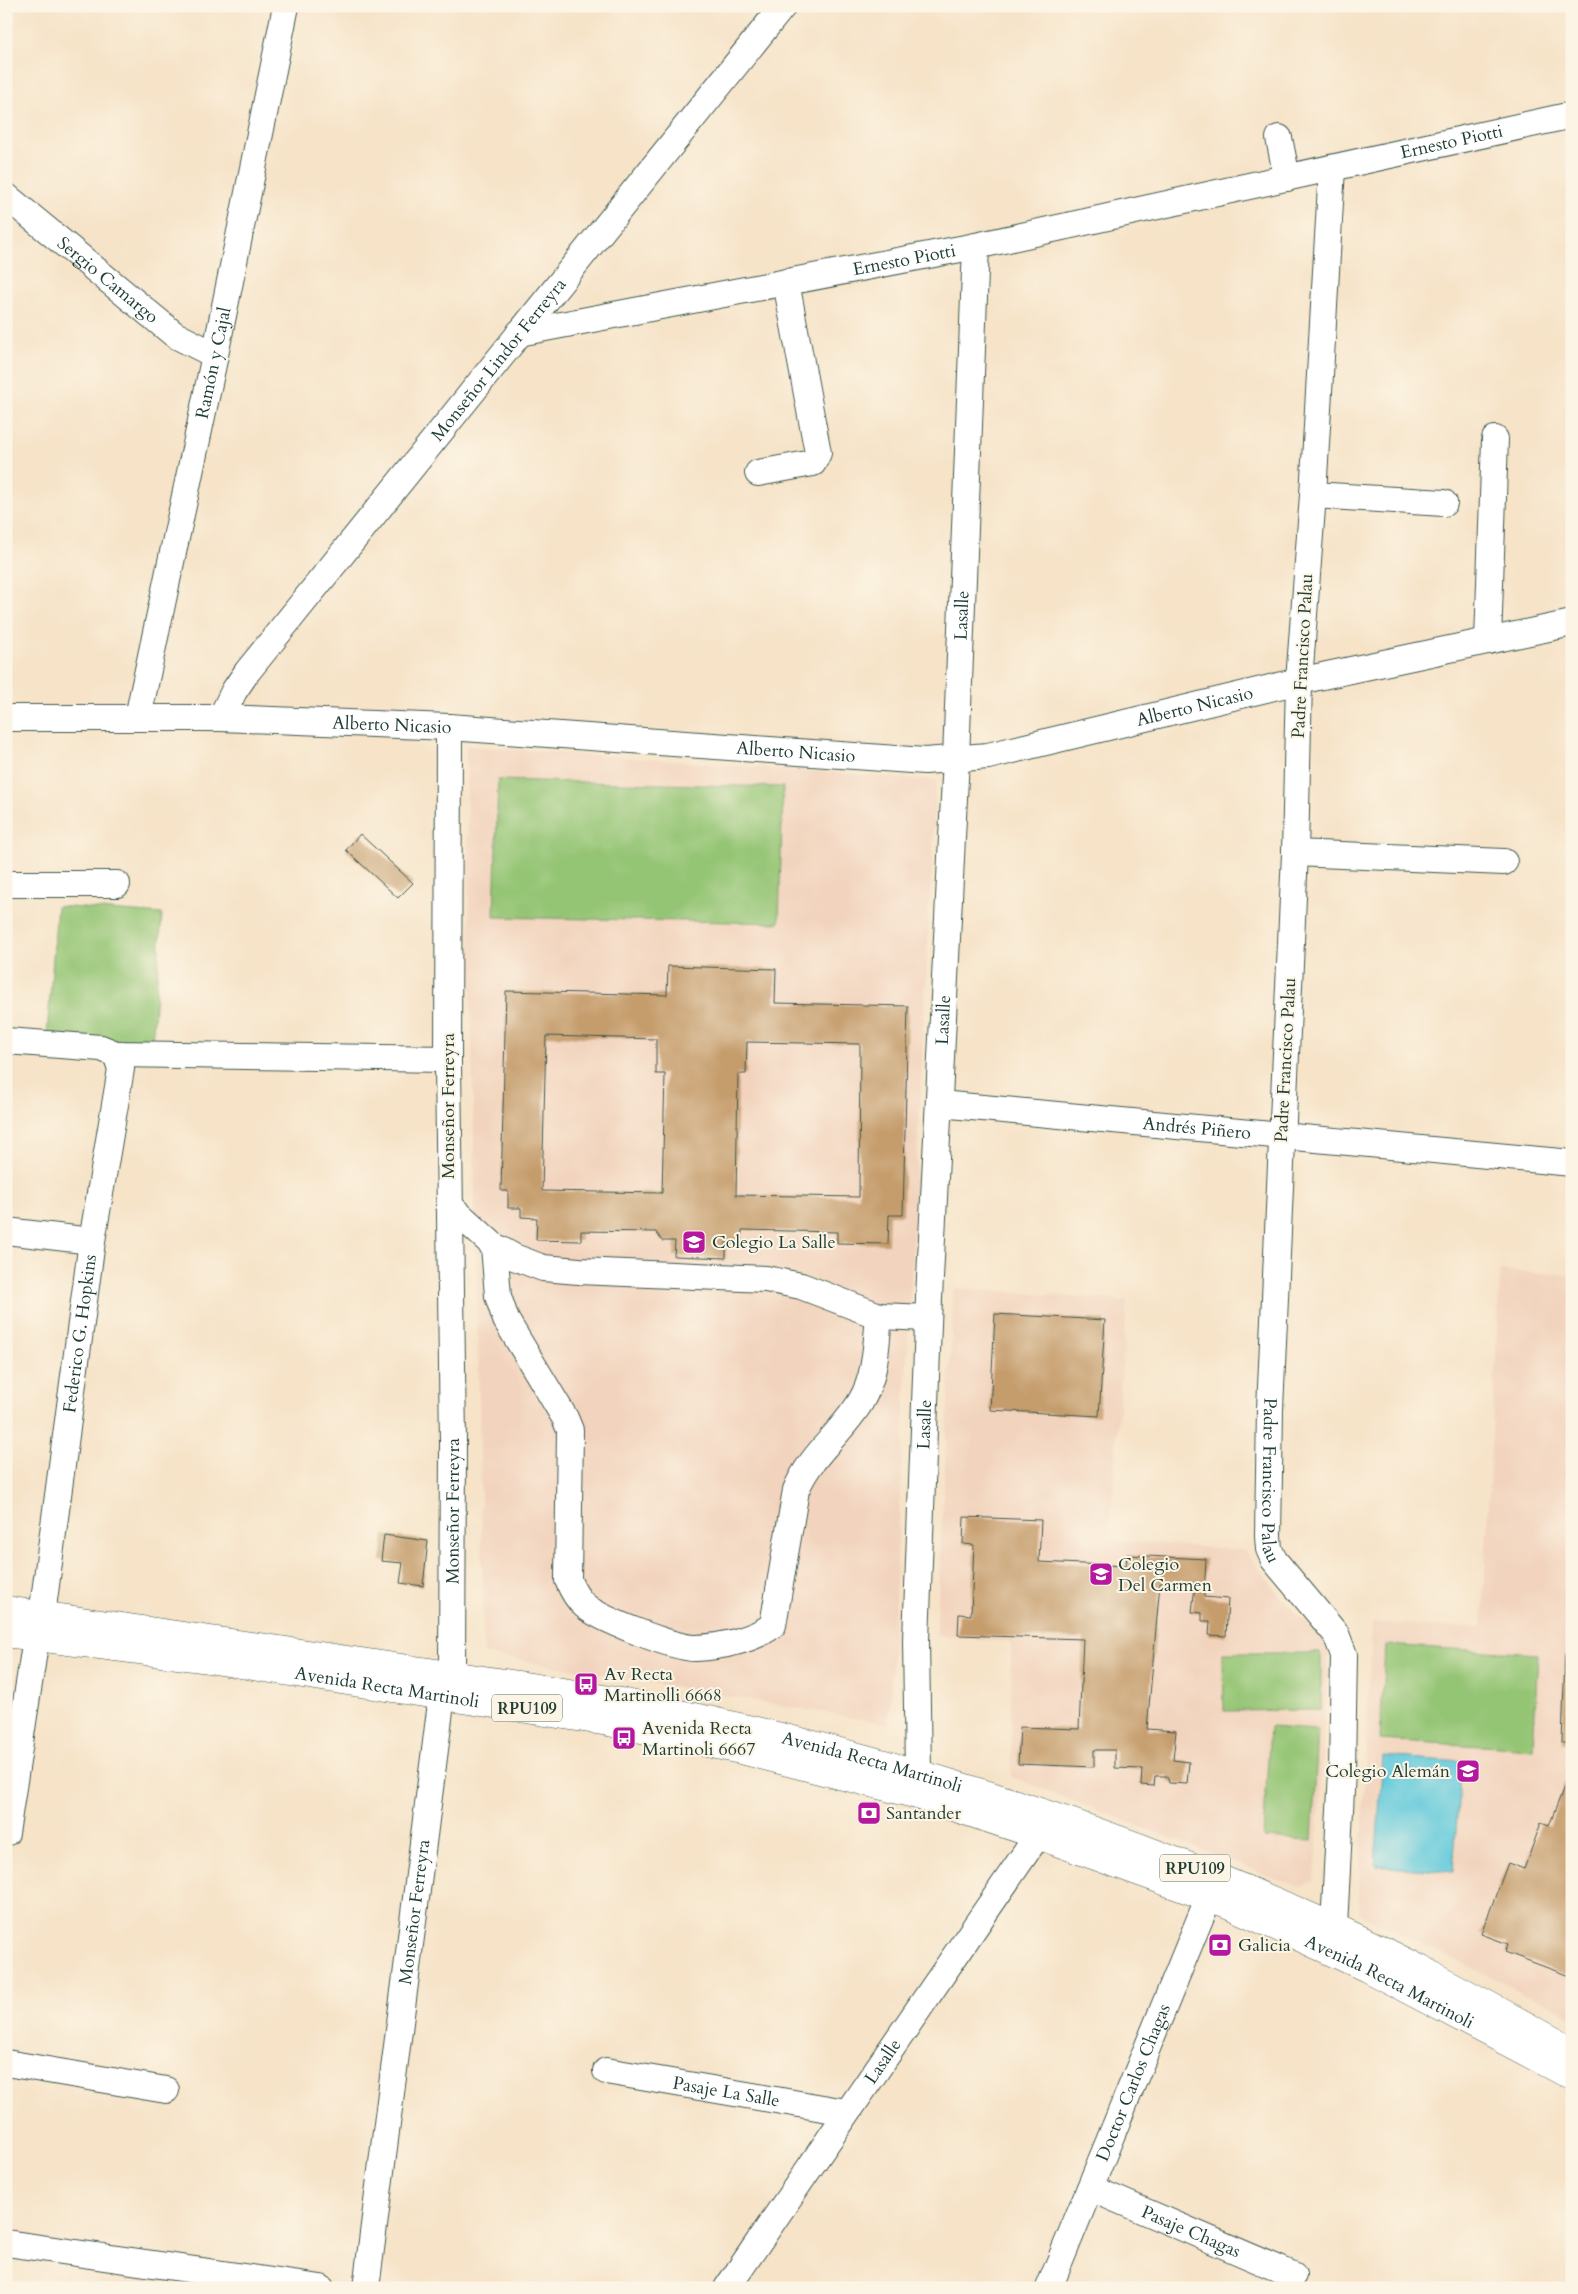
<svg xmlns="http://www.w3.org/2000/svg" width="1578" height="2294" viewBox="0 0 1578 2294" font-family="Cardo,serif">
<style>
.built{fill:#f2d4be}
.green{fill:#94c575;stroke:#5a8154}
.water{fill:#5fc9db;stroke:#3f8388}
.building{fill:#c59c6c;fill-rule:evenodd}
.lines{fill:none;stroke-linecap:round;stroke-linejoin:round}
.minor-casing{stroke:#3f564a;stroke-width:28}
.major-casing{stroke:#3f564a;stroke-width:29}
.minor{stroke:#fff;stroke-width:26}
.major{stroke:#fff;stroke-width:28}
.labels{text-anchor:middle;stroke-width:4;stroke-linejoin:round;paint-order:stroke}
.shield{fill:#fcf5e5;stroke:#617469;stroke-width:1}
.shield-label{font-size:16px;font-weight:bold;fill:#1f3d34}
.street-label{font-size:18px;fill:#1f3d34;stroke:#fcf5e5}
.poi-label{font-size:18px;fill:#1f3d34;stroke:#fcf5e5;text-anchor:start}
</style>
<rect width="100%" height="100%" fill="#fcf5e5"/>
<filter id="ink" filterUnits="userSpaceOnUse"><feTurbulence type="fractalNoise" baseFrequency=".02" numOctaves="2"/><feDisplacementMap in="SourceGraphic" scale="10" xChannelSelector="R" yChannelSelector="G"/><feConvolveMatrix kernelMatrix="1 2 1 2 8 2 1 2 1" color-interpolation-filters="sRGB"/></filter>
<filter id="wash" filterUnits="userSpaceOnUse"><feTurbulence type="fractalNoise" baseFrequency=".0096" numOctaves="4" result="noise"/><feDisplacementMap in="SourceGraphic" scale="20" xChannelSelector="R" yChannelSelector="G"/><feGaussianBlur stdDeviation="1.12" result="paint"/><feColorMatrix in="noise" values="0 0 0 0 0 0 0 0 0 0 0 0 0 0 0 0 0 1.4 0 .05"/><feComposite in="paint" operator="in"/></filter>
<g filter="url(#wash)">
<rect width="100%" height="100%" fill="#f6e3c8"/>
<!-- built -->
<g class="built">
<path d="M466 746 936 780 889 1724 484 1654Z"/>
<path d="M1500 1271 1572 1275V2016L1358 1914 1372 1623 1482 1628Z"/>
<path d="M954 1288 1127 1301 1109 1540 1244 1550 1282 1598 1329 1647 1315 1881 1301 1888 1011 1777V1642L936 1635Z"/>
</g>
<!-- green -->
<g class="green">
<path d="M498 780 783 787 779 923 494 917Z"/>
<path d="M57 906 162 914 152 1044 47 1035Z"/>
<path d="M1385 1645 1538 1654 1533 1749 1380 1740Z"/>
<path d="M1223 1653H1321V1710L1224 1711Z"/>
<path d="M1270 1727 1318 1730 1312 1841 1263 1838Z"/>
</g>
<!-- water -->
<path class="water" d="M1383 1756 1461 1762 1453 1872 1375 1866Z"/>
<g id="blocks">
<!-- building -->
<g class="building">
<path d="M360 834 413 883 398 898 346 850Z"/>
<path d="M668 966 776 969 775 1003 908 1006 903 1215H889L888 1244 837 1243V1232L742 1230 741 1243H726V1258L674 1256 675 1241H662L656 1232 581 1231V1241L536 1240 537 1218 521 1217V1208H508V1191H501L506 991 667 995ZM546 1036 656 1039V1074H665L662 1193 542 1191ZM747 1042 860 1044 859 1197 736 1195 738 1074H746Z"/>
<path d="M995 1314 1105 1320 1099 1416 990 1410Z"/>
<path d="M964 1517 1041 1520 1039 1562 1126 1566 1127 1555 1206 1559 1204 1597 1228 1599 1226 1636 1209 1635 1210 1621H1202V1613L1192 1612 1195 1586 1160 1583 1147 1729 1176 1731 1173 1760 1189 1762 1187 1784 1169 1783 1167 1776H1155L1154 1786 1141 1785 1142 1769 1115 1768V1750H1094V1767L1018 1764 1020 1727 1079 1729 1083 1639 958 1635 959 1614 971 1615 974 1545 963 1544Z"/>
<path d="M384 1535 428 1541 423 1586 400 1583 403 1563 381 1561Z"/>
<path d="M1565 1655H1572V1743H1562Z"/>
<path d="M1572 1766V1977L1505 1952 1508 1944 1481 1934 1508 1863 1524 1869 1541 1823 1549 1826Z"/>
</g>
</g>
</g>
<g filter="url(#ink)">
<use href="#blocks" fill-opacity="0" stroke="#3f564a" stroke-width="1"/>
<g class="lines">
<!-- minor casing -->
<g class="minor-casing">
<g id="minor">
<path d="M1279 138 1287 178"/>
<path id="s1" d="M1332 168 1313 495 1299 681 1295 853 1270 1409 1268 1536 1269 1549 1274 1560 1336 1634 1344 1655 1342 1771 1334 1927"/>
<path id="s2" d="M6 196 175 335 215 355"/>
<path id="s3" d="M519 333 976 246 1572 115"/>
<path d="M758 473 813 463 818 453 786 282"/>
<path d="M1313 495 1444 503"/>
<path d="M1488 641 1495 439"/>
<path id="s4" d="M138 717 215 355 286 6"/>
<path id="s5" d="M6 718H221L449 727 925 761 988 756 1299 681 1572 623"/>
<path id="s6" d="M221 718 234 691 247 672 783 6"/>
<path d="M1295 853 1504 862"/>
<path d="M6 884H117"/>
<path d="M6 1041 101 1048 116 1054 448 1059"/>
<path id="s7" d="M940 1104 1572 1163"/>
<path d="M449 1205 494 1246 514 1257 543 1268 579 1271 766 1279 801 1286 879 1316 928 1318"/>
<path d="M6 1231 92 1241"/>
<path d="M494 1246 498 1296 506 1320 565 1418 570 1430 568 1580C572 1590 577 1599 585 1606 600 1619 676 1649 696 1648 720 1647 754 1640 773 1625L796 1490C810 1455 842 1433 861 1401 876 1376 876 1345 879 1316"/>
<path id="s8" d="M42 1615 92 1241 121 1069 116 1054"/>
<path id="s9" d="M914 1794 918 1774 916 1640 929 1298 956 758 976 246"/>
<path d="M6 1833 36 1638"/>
<path d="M6 2063 166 2090"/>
<path id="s10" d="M606 2071 846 2112"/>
<path id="s11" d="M1090 2188 1293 2275"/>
<path d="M6 2243 321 2288"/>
<path id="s12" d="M366 2288 442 1695 452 1675 453 1443 448 1064 449 727"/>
<path id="s13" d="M727 2288 1038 1835"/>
<path id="s14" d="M1049 2288 1217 1877"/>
</g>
</g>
<!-- major casing -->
<g class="major-casing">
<g id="major">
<path id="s15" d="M6 1610C145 1631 283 1650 422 1671 490 1681 558 1690 625 1703 868 1749 1105 1825 1331 1926 1413 1963 1493 2008 1572 2051"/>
<path id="s16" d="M6 1633 202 1658 609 1722 741 1750 914 1794 1038 1835 1228 1904 1367 1968 1572 2076"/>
</g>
</g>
<!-- minor -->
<use href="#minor" class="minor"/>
<!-- major -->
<use href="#major" class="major"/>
</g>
</g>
<!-- icons -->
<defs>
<g id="school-square" transform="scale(1.25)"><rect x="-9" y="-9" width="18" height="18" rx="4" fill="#b5179e" stroke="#fcf5e5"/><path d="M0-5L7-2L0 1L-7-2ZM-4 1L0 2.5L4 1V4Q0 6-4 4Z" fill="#fff"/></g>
<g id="bus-square" transform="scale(1.25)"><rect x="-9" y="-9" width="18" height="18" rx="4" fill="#b5179e" stroke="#fcf5e5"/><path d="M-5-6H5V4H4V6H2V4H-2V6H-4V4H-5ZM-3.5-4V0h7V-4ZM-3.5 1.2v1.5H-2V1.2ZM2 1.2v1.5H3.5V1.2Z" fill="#fff"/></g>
<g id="bank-square" transform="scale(1.25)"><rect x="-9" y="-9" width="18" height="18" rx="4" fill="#b5179e" stroke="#fcf5e5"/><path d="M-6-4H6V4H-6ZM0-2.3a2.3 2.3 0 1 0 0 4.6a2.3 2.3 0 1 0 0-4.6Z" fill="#fff"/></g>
</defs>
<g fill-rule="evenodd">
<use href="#school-square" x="694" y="1242"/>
<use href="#school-square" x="1101" y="1574"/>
<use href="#bus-square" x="586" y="1684"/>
<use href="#bus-square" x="624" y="1738"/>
<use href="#school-square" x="1468" y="1771"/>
<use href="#bank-square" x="869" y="1813"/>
<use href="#bank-square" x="1220" y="1945"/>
</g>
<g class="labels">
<!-- shield labels -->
<g class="shield">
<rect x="492" y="1694.5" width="70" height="27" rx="4"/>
<rect x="1160" y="1854.5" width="70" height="27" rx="4"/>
</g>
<g class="shield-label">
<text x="527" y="1714">RPU109</text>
<text x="1195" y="1874">RPU109</text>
</g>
<!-- street labels -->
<g class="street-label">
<text dy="6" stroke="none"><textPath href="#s3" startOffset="952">Ernesto Piotti</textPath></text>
<text dy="6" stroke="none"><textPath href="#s3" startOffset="392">Ernesto Piotti</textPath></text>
<text dy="6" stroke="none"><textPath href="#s2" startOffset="132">Sergio Camargo</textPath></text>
<text dy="6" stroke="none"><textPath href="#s6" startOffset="454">Monseñor Lindor Ferreyra</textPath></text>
<text dy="6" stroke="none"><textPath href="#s4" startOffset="362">Ramón y Cajal</textPath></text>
<text dy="6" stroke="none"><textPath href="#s9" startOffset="1180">Lasalle</textPath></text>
<text transform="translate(1302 656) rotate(-87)" y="6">Padre Francisco Palau</text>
<text dy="6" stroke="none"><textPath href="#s5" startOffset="1196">Alberto Nicasio</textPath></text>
<text dy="6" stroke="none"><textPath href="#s5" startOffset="386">Alberto Nicasio</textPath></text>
<text dy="6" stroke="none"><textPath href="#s5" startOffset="791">Alberto Nicasio</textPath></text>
<text dy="6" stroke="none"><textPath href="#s9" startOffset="775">Lasalle</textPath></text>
<text transform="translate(1285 1060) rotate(-87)" y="6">Padre Francisco Palau</text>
<text transform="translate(448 1106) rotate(-90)" y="6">Monseñor Ferreyra</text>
<text dy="6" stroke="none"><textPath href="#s7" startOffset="258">Andrés Piñero</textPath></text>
<text dy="6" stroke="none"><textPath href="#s8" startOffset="284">Federico G. Hopkins</textPath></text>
<text dy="6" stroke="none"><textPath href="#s9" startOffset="370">Lasalle</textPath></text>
<text dy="6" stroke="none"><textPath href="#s1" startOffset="1314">Padre Francisco Palau</textPath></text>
<text dy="6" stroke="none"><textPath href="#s12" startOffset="784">Monseñor Ferreyra</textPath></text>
<text dy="6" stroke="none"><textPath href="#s16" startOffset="385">Avenida Recta Martinoli</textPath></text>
<text dy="6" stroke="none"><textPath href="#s15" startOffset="880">Avenida Recta Martinoli</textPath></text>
<text dy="6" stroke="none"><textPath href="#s12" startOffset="379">Monseñor Ferreyra</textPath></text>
<text dy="6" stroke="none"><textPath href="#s16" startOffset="1435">Avenida Recta Martinoli</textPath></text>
<text dy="6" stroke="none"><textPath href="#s13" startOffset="275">Lasalle</textPath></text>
<text dy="6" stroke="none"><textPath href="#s14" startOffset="222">Doctor Carlos Chagas</textPath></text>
<text dy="6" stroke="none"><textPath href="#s10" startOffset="122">Pasaje La Salle</textPath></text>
<text dy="6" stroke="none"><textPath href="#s11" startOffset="110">Pasaje Chagas</textPath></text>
</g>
<!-- poi labels -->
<g class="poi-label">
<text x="712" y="1248">Colegio La Salle</text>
<text x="1118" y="1570">Colegio<tspan x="1118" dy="21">Del Carmen</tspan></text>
<text x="604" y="1680">Av Recta<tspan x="604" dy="21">Martinolli 6668</tspan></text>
<text x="642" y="1734">Avenida Recta<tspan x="642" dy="21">Martinoli 6667</tspan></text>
<text x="1450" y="1777" text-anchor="end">Colegio Alemán</text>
<text x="886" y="1819">Santander</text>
<text x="1238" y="1951">Galicia</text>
</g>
</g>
<!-- margin -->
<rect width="1578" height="2294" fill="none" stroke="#fcf5e5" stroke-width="25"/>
</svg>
